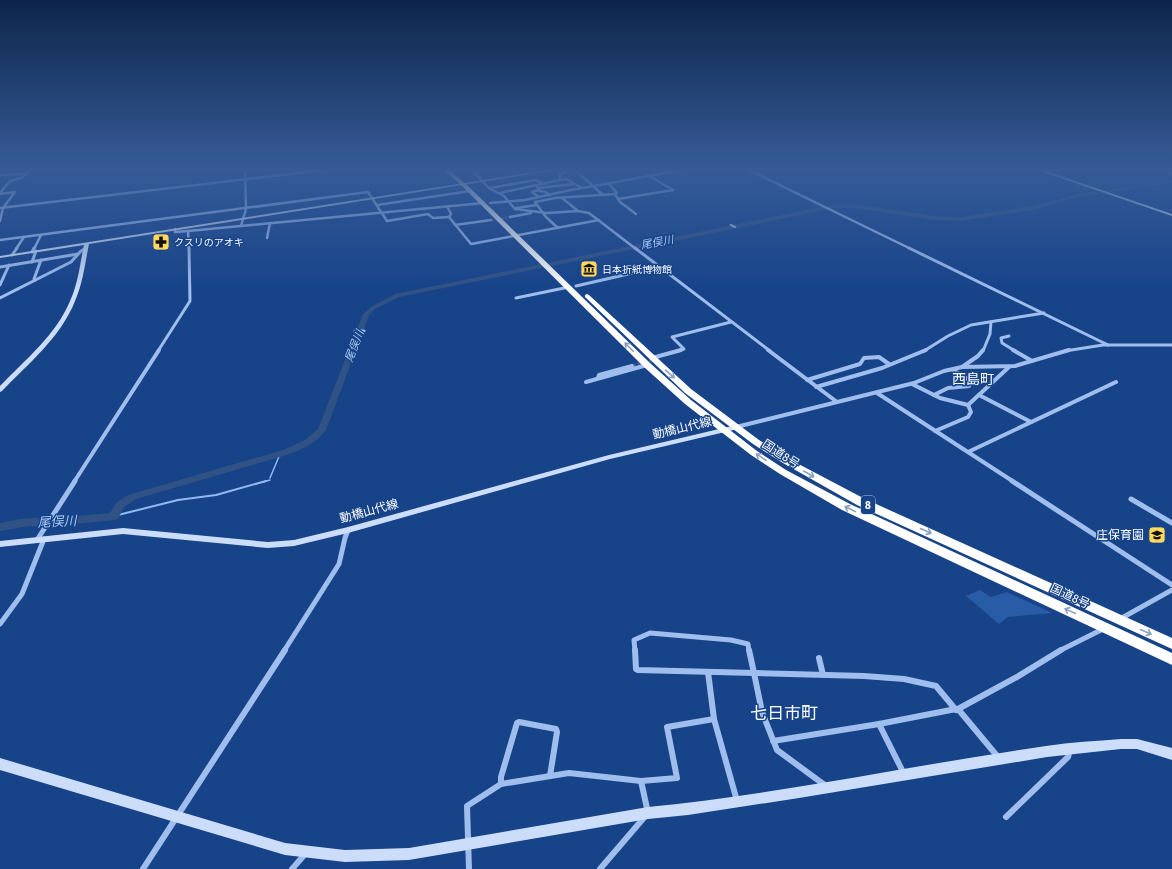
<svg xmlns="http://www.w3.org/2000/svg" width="1172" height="869" viewBox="0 0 1172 869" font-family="'Fira Sans Condensed','Noto Sans JP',sans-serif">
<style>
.green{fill:#295ca7}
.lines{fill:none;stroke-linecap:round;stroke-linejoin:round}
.stream-far1{stroke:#91b8f1;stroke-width:1.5}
.stream{stroke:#91b8f1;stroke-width:2}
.river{fill:#315285;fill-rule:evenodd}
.street-tunnel-far1{stroke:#3a5f9b;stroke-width:2.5;stroke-dasharray:2.5 1;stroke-linecap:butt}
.street-tunnel{stroke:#3a5f9b;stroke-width:4;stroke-dasharray:4 2;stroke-linecap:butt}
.street-far4{stroke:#9fbeee;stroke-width:2.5}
.street-far3{stroke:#9fbeee;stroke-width:3}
.street-far2{stroke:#9fbeee;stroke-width:4}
.street-far1{stroke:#9fbeee;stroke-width:5}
.street{stroke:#9fbeee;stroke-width:6}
.secondary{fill:#ccddfa;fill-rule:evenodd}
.highway{fill:#fff;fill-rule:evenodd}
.oneway{stroke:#8ba1c4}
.labels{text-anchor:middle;stroke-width:3;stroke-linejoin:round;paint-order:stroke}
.far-poi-label{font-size:10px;fill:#fff;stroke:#174389;text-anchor:start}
.far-water-label{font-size:11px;font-style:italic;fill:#aac9f5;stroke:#174389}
.shield{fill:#174389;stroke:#b9c7dc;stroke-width:1}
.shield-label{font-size:11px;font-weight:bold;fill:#fff}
.street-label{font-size:12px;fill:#fff;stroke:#174389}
.poi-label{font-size:12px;fill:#fff;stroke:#174389;text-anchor:end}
.water-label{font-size:13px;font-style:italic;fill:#aac9f5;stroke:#174389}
.quarter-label{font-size:14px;fill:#fff;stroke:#174389}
.near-quarter-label{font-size:17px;fill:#fff;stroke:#174389}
</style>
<rect width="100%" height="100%" fill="#174389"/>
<!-- green -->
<path class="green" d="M980 590 991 597 1007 592 1052 613 1008 617 999 624 966 596Z"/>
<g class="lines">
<!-- stream-far1 -->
<g class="stream-far1">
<path d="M270 478 280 454"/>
<path d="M263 482 270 480"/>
</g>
<!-- stream -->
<path class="stream" d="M114 516 178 500 216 495 266 481"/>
<!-- river -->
<path class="river" d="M1172 181V183L1079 197 1033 210 961 221 934 220 855 208H836L399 297 375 309 369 315 326 430C316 444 299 451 283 456L136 499 124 507 118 519 114 520 45 527 29 526 0 531V523C15 520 30 516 45 519L110 513 117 502 128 495 283 450 305 440 318 429 363 314 371 307 395 294 836 204H855L934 216 961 217 1033 206 1079 194Z"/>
<!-- street-tunnel-far1 -->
<path class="street-tunnel-far1" d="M491 220 510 217"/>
<!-- street-tunnel -->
<path class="street-tunnel" d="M632 366 659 358"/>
<!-- street-far4 -->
<g class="street-far4">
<path d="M471 169 489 188 504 196 515 209 547 213 578 211 589 213 636 249"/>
<path d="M574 169 603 195"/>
<path d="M747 169 911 249"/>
<path d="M1169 173H1172"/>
<path d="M0 175 27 174"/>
<path d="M651 177 673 190"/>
<path d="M560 180 566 179 582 188"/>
<path d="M609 184 617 193 615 194 620 202 636 214"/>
<path d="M537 187 540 191 546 192 549 195"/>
<path d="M490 188 536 180 542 183"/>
<path d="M538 188 574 184"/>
<path d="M539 190 532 192 539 197"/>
<path d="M0 193 10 181 21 178 32 169"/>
<path d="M500 193 560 180V174L572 169"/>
<path d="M0 194 15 192 3 208 0 221"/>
<path d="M562 198 578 211"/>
<path d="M618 199 673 190"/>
<path d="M535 202 555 198 615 194"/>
<path d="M535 202 546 217 558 228"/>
<path d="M490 203 525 200 571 190 688 169"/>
<path d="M377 205 470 191"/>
<path d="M447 206 451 214 449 217"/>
<path d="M0 208 333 169"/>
<path d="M516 208 537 205"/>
<path d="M449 217 471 244 599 220"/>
<path d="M510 217 531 213"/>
<path d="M455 225 491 220"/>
<path d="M731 225 735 227"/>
<path d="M241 226 246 209 245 169"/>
<path d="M175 229V232L188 231 483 203"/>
<path d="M188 231 189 249"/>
<path d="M267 238 270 223"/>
<path d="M0 240 368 192 387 221 428 214 433 218 449 217"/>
<path d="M16 249 24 237"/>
<path d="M34 249 41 235"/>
<path d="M84 249 86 248"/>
</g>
<!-- street-far3 -->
<g class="street-far3">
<path d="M635 248 770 351"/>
<path d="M909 248 1108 345"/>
<path d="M32 252 34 248"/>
<path d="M12 255 17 248"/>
<path d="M32 262 36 251"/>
<path d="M0 267 78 254"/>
<path d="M35 280 34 279 41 260"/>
<path d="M0 285 9 265"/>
<path d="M576 286 659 267"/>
<path d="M0 298 71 262 81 251 86 248"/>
<path d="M516 298 569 287"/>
<path d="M355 331H364"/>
<path d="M1009 336 1001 338 1002 343 1015 351"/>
<path d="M158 351 190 301 189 248"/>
<path d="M678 351 684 349 672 337 731 322"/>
<path d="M924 351 948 336 971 325 1044 313"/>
<path d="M983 351 990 334 991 322"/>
<path d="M1065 351 1103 345H1172"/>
</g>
<!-- street-far2 -->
<g class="street-far2">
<path d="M768 350 837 402"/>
<path d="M1013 350 1032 361"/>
<path d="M652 358 681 350"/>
<path d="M962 367 978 356 983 350"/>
<path d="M598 378 599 375 632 366"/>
<path d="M807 380 860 364 864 358 879 357 889 364"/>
<path d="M586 382 647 365"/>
<path d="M912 384 940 398 968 405"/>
<path d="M816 387 882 368 926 350"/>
<path d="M877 393 1014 482"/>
<path d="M934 395 948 388 969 386V380L953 370"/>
<path d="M979 395 1031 422"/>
<path d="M968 405 1009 367"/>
<path d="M736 427 914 383 944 371 962 367 1015 366 1069 350"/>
<path d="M935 431 968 417 971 412 968 405"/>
<path d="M968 452 1116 382"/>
<path d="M74 482 159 350"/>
</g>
<!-- street-far1 -->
<g class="street-far1">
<path d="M1012 481 1172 585"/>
<path d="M1131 499 1172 523"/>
<path d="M37 540 75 481"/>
<path d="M1120 619 1172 590"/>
<path d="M0 624 22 594 44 539"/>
<path d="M284 651 339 564 345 538 348 530"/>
<path d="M635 651 634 640 650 633 731 640 748 644 749 651"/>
<path d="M1059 651 1103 629"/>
</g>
<!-- street -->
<g class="street">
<path d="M635 650 636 669 638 670 754 673"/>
<path d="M749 650 754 673"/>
<path d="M819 658 823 675"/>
<path d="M708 672 714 719 737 801"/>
<path d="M754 673 864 676 904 679 936 686 956 710"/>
<path d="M754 673 762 712 777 750 826 786"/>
<path d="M879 724 904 774"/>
<path d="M773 741 879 724 956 709"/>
<path d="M998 757 958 709 1017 677 1061 650"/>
<path d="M501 784V777L517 723 519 722 556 729 557 732 550 776"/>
<path d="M1006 817 1068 757 1070 750"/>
<path d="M143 869 285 650"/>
<path d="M292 869 306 853"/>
<path d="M469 869 467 806 501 784 569 773 641 781 677 778 667 727 714 719"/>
<path d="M600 869 648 813 641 781"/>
</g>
<!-- secondary -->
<g class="secondary">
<path d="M553 169H564L89 244C85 263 83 283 75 301 61 337 28 364 2 391L0 392V386C25 360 56 335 70 301 78 284 80 264 84 245L0 258V256Z"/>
<path d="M1040 169 1172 214V216L1034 169Z"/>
<path d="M736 425H738L739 427 738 429 610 459 348 533 294 546 268 548 123 534 0 547V541L123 528 268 542 294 540 348 527 609 455Z"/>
<path d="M1121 739H1137L1172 748V760L1137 749H1121L1047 757 799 798 688 815 648 819 409 860 345 862 285 855 0 770V758L285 843 345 850 409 848 648 807C781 794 913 765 1046 746 1071 742 1096 741 1121 739Z"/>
</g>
<!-- highway -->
<g class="highway">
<path d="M443 169H448L468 186 650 363 691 400 757 451 786 470 850 504 1172 653V665L842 510 780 474 751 455 685 404 644 367 464 188Z"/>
<path d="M587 294 589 295 691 389 759 440 789 459 865 499 1172 638V649L857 505 783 463 753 444 685 393 585 297V295Z"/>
</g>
</g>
<!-- one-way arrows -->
<defs><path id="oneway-shaft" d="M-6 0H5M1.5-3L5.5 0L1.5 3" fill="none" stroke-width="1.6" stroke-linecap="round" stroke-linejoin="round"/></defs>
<g class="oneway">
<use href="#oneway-shaft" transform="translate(629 347) rotate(-135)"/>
<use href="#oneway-shaft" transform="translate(670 374) rotate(41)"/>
<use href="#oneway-shaft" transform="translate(761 457) rotate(-146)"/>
<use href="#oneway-shaft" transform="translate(809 474) rotate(30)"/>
<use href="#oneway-shaft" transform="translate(850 509) rotate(-154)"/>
<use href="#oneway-shaft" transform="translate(926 531) rotate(24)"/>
<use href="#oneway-shaft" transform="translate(1070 611) rotate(-155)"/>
<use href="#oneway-shaft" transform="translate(1146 632) rotate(24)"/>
</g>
<!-- sky -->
<linearGradient id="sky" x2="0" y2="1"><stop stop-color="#0d254b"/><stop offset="0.58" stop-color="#365b97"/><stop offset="1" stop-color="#365b97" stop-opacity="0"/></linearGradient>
<rect width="1172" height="291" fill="url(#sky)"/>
<!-- icons -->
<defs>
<g id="pharmacy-square" transform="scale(0.9)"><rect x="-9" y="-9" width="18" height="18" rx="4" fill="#ffd85c" stroke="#174389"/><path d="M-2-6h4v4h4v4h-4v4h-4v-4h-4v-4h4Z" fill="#111"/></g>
<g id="museum-square" transform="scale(0.9)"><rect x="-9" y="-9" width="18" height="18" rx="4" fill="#ffd85c" stroke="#174389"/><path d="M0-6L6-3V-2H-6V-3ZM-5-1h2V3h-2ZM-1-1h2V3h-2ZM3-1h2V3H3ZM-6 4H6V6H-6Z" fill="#111"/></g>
<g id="school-square" transform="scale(0.9)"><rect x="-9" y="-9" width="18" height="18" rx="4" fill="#ffd85c" stroke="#174389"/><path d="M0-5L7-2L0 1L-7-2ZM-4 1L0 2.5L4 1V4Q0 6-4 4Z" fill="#111"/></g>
</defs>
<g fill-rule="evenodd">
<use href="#pharmacy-square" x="161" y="242"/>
<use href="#museum-square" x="589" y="269"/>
<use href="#school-square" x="1157" y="535"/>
</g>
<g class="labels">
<!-- far-poi labels -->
<g class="far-poi-label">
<text x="174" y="246">クスリのアオキ</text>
<text x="602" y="273">日本折紙博物館</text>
</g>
<!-- far-water labels -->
<g class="far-water-label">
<text transform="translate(657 242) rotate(-11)" y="4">尾俣川</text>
<text transform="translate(354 346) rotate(-69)" y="4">尾俣川</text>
</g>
<!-- shield labels -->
<rect class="shield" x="861" y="496" width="14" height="18" rx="3"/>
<g class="shield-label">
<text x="868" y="509">8</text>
</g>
<!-- street labels -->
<g class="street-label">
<text transform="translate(682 428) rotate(-13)" y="4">動橋山代線</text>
<text transform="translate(781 454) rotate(33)" y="4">国道8号</text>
<text transform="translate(369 511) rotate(-15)" y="4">動橋山代線</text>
<text transform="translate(1070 596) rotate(25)" y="4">国道8号</text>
</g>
<!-- poi labels -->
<g class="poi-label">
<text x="1144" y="539">庄保育園</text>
</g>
<!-- water labels -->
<g class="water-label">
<text transform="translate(57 521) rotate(-3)" y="5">尾俣川</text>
</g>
<!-- quarter labels -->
<g class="quarter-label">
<text x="973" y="384">西島町</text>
</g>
<!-- near-quarter labels -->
<g class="near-quarter-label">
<text x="784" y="719">七日市町</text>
</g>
</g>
</svg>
